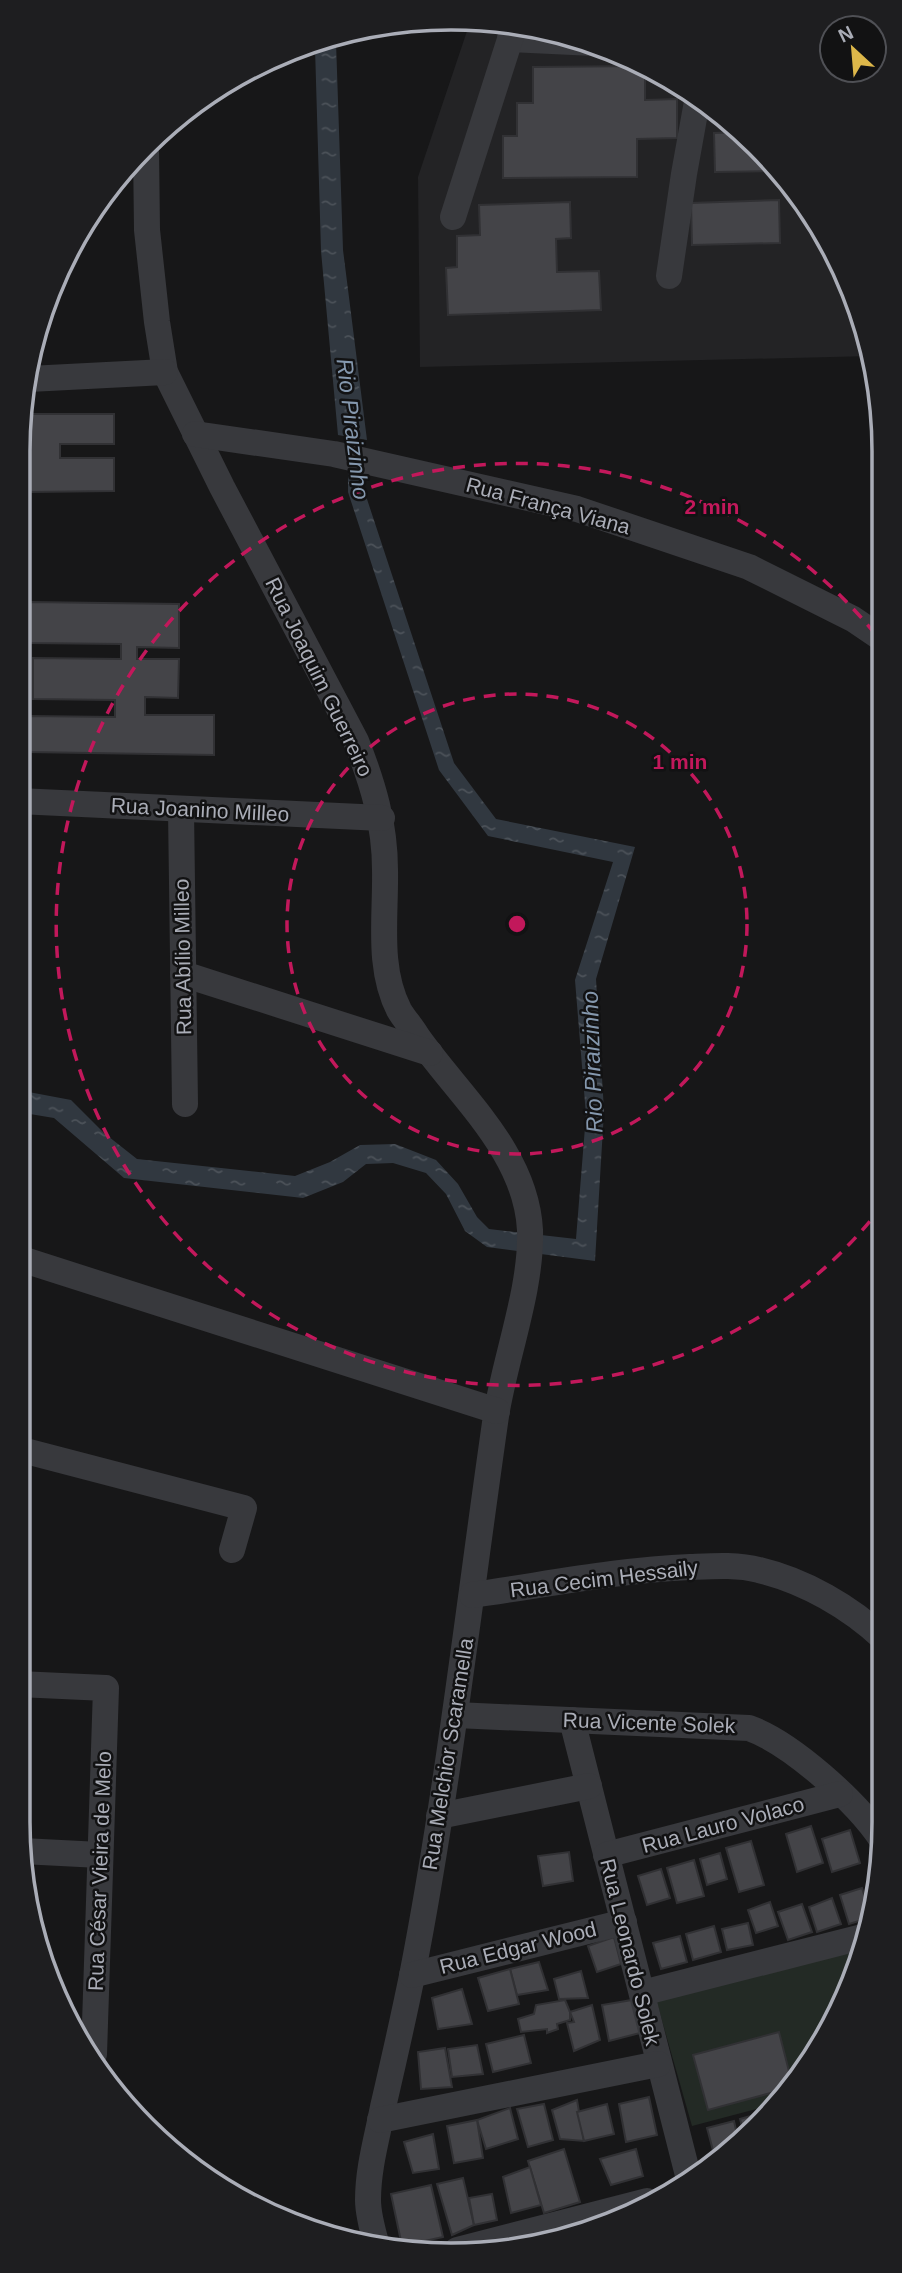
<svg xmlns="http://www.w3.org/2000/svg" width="902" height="2273" viewBox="0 0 902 2273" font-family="Arial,sans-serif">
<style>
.built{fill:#232325}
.green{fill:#232a25}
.water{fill:url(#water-ripples)}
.building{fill:#444448;stroke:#313134;stroke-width:2}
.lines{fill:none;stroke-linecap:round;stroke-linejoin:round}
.minor{stroke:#38393d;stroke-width:26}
.ring{fill:none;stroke:#c2185b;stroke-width:3.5;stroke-dasharray:12 9}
.labels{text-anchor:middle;stroke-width:5;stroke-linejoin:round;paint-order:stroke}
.street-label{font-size:21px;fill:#aaadb7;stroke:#121213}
.water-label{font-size:23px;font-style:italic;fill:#8598ae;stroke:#121213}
.rim{fill:none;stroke:#aaadb7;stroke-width:3.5}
.centre{fill:#c2185b;stroke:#121213;stroke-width:3.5}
.ring-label{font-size:21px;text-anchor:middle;font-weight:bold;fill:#c2185b;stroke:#121213;stroke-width:5;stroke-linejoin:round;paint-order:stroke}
</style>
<defs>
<pattern id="water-ripples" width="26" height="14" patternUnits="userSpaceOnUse" patternTransform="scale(1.75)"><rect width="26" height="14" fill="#313840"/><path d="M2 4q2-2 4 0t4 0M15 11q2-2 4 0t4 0" fill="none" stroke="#4c5259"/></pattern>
</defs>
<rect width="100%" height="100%" fill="#171718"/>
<!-- built -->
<path class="built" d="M469 25 590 40 692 90 777 165 851 285 871 356 420 367 418 177Z"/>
<!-- green -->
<path class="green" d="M865 1943 862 1961 795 2086 775 2104 692 2126 655 1996Z"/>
<!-- water -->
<g class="water">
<path d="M336 42 343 250 367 440 338 435 321 251 315 47Z"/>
<path d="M348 460H362L363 487 454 763 496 819 635 847 596 979 604 1111 595 1261 487 1247 465 1231 446 1194 426 1173 393 1163 366 1164 343 1182 303 1198 124 1178 54 1118 18 1112V1090L71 1100 104 1133 137 1159 295 1176 330 1162 360 1145 395 1144 436 1160 458 1184 477 1217 489 1229 576 1239 586 1115 575 980 613 862 488 836 439 770 348 492Z"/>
</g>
<!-- building -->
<g class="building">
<path d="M642 66 645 68V100L677 99V138L637 139V177L503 178V136H517V103H533V67Z"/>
<path d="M739 132 777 165 780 171 715 172 714 133Z"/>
<path d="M779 200 780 243 692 245 691 203Z"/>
<path d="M570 202 571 238 556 239 557 272 599 271 601 310 448 315 446 268 457 267V236L480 235 479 205Z"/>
<path d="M28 414H114V444H60V458H114V491L28 492Z"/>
<path d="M30 602 179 604V648L137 647V659H179L178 698 145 697V715H214V755L28 752 29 716 115 717V700L33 699V658L121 659V644L30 643Z"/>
<path d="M811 1826 823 1863 797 1872 786 1834Z"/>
<path d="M850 1830 860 1863 832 1872 822 1839Z"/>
<path d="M751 1841 764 1885 739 1892 726 1848Z"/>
<path d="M569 1852 573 1881 543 1886 538 1856Z"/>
<path d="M720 1853 727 1879 707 1885 700 1859Z"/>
<path d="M694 1860 704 1896 677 1903 667 1868Z"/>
<path d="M661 1869 670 1898 647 1905 638 1876Z"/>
<path d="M862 1888 870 1912 869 1918 849 1924 840 1895Z"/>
<path d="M832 1898 841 1924 817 1932 809 1907Z"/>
<path d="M770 1902 778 1926 756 1933 748 1910Z"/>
<path d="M802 1904 812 1932 788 1940 778 1912Z"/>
<path d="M748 1923 753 1945 727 1950 722 1929Z"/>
<path d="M714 1926 721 1952 693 1960 686 1934Z"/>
<path d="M680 1936 687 1962 661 1969 653 1943Z"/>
<path d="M614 1937 621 1964 597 1972 588 1946Z"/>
<path d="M539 1962 548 1990 517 1995 510 1969Z"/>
<path d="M510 1969 519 2004 488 2011 478 1978Z"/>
<path d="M581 1971 588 1998 559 1999 554 1979Z"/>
<path d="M462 1989 472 2024 438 2029 432 1998Z"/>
<path d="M565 2000 570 2012V2020L557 2024 558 2029 547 2033V2029L521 2032 518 2019 534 2014 536 2005Z"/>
<path d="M632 2000 640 2033 609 2041 602 2005Z"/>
<path d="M592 2005 600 2040 574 2051 567 2023 574 2022 570 2012Z"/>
<path d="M779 2032 793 2087 708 2110 693 2055Z"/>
<path d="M524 2035 531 2063 493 2072 486 2044Z"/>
<path d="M477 2045 483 2074 452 2077 448 2049Z"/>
<path d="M445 2048 452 2087 421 2089 418 2052Z"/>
<path d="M649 2097 657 2135 626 2142 619 2104Z"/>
<path d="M577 2100 584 2141 560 2139 552 2110Z"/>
<path d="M544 2104 553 2140 528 2147 517 2109Z"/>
<path d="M607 2104 614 2134 584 2141 577 2112Z"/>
<path d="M510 2108 518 2139 486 2149 477 2120Z"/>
<path d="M765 2112 766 2113 744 2134 740 2119Z"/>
<path d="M477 2120 483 2158 454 2163 447 2126Z"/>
<path d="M734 2121 738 2139 719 2157 715 2158 707 2128Z"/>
<path d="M433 2134 439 2169 413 2173 404 2142Z"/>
<path d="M564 2149 580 2202 544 2213 528 2161Z"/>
<path d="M636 2149 643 2176 611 2185 600 2159Z"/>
<path d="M530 2167 541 2205 511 2213 503 2177Z"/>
<path d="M463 2178 474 2225 452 2235 437 2184Z"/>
<path d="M431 2185 443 2237 402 2246 391 2194Z"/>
<path d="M492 2194 497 2220 474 2225 469 2198Z"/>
</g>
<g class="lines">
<!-- minor -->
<g class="minor">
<path d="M510 39 594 43"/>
<path d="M146 149 147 230 157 322 165 372 222 487 356 741C373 784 385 824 385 870 386 917 377 967 399 1010 404 1019 412 1027 417 1036 459 1096 526 1152 530 1230 532 1289 505 1358 496 1416 469 1603 448 1791 412 1976 403 2020 393 2064 383 2107 377 2138 368 2168 368 2200 368 2215 373 2232 377 2246"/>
<path d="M453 217 513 30"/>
<path d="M669 276 684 174 698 96"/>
<path d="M29 379 165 372"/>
<path d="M195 434 334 454 577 509 749 567 853 619 881 638"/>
<path d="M18 801 382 818"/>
<path d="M181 810 185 1104"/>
<path d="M183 974 430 1053"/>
<path d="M18 1258 497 1411"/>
<path d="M18 1449 244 1508 232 1550"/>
<path d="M472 1595C544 1585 617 1570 690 1567 712 1566 737 1564 759 1570 805 1581 850 1607 884 1639"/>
<path d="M18 1684 106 1688 94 2054"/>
<path d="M456 1715 749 1728C791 1743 857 1802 882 1840"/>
<path d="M572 1720 690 2183"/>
<path d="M439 1816 589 1786"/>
<path d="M22 1851 100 1855"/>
<path d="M606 1855 840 1794"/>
<path d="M412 1975 624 1922"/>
<path d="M642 1993 866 1936"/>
<path d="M380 2120 658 2064"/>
<path d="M457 2250 647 2201"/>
</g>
</g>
<!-- distance rings -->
<g class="ring">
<circle cx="517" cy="924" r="230"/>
<path d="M883 1205A461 461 0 1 1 880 640"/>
</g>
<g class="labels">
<!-- street labels -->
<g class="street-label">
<text transform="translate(548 506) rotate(15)" y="7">Rua França Viana</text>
<text transform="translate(319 677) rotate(64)" y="7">Rua Joaquim Guerreiro</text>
<text transform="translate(200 810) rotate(3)" y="7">Rua Joanino Milleo</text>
<text transform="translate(183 957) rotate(-91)" y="7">Rua Abílio Milleo</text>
<text transform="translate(604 1579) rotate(-7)" y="7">Rua Cecim Hessaily</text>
<text transform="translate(649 1723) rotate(2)" y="7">Rua Vicente Solek</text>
<text transform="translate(448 1754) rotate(-81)" y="7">Rua Melchior Scaramella</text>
<text transform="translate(723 1825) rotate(-15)" y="7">Rua Lauro Volaco</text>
<text transform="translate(100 1871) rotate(-88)" y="7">Rua César Vieira de Melo</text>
<text transform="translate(518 1948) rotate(-14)" y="7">Rua Edgar Wood</text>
<text transform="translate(630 1952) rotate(76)" y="7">Rua Leonardo Solek</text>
</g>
<!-- water labels -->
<g class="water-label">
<text transform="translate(353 429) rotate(83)" y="8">Rio Piraizinho</text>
<text transform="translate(592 1062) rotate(-92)" y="8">Rio Piraizinho</text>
</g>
</g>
<!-- crop -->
<path d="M0 0H902V2273H0ZM451 30H451A421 421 0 0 1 872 451V1822A421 421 0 0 1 451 2243H451A421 421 0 0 1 30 1822V451A421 421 0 0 1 451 30Z" fill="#1e1e20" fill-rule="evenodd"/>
<path class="rim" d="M451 30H451A421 421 0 0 1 872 451V1822A421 421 0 0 1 451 2243H451A421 421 0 0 1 30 1822V451A421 421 0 0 1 451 30Z"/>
<circle cx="517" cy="924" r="10" class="centre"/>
<g class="ring-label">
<text x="712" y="514">2 min</text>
<text x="680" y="769">1 min</text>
</g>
<!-- north arrow -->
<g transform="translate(853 49) rotate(334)"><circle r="33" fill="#121213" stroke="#4f5055" stroke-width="2"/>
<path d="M0-5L12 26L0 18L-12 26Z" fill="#ddb74a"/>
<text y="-10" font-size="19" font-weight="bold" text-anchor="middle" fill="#aaadb7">N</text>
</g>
</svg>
